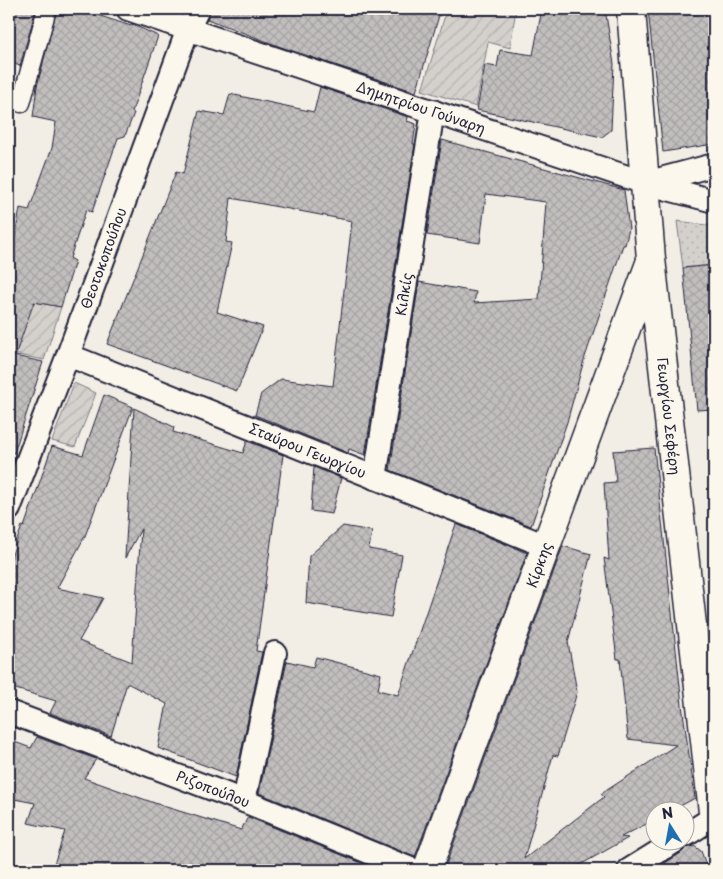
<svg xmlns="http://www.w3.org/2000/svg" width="723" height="879" viewBox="0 0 723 879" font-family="'Playpen Sans',sans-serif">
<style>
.grass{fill:url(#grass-dots);stroke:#7b7a84}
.garden{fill:url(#garden-furrows);stroke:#7b7a84}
.building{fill:url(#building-cross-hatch);stroke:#22223b}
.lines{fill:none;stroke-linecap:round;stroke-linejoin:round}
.pedestrian-casing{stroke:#22223b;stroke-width:21}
.minor-casing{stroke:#22223b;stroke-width:26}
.tertiary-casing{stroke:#22223b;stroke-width:31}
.pedestrian{stroke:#fbf7ec;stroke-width:18}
.minor{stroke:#fbf7ec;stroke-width:22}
.tertiary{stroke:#fbf7ec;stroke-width:28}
.labels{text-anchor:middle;stroke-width:4.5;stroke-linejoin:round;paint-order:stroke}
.street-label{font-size:14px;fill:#22223b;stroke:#fbf7ec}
</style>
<defs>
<pattern id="grass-dots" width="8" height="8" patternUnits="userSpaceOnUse" patternTransform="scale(1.25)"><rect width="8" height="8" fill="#d4d1cc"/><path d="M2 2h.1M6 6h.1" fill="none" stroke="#b6b3b0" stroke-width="1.8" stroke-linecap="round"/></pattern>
<pattern id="garden-furrows" width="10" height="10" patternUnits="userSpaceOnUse" patternTransform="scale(1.25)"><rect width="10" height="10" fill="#d4d1cc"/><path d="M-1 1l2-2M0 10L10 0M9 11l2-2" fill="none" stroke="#b6b3b0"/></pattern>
<pattern id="building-cross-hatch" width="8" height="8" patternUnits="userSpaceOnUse" patternTransform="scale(1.25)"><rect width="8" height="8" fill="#c2bebe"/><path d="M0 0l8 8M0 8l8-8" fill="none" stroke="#a6a3a4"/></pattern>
</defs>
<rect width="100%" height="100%" fill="#f2eee5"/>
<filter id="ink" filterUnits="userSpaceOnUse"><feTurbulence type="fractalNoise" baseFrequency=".02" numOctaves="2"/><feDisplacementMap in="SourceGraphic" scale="10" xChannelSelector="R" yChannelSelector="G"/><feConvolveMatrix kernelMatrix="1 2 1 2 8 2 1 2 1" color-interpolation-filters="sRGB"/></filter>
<g filter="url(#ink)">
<!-- grass -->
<path class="grass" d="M677 221 714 226V265L683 268Z"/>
<!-- garden -->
<g class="garden">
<path d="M447 9H516L510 48 488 42 476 107 422 90Z"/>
<path d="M9 297 61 307 44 360 9 353Z"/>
<path d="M74 383 96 393 75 447 52 441Z"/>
</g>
<!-- building -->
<g class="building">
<path d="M9 9H36L20 66 9 62Z"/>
<path d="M57 9H79L131 26V24L134 25 158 36 132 112 134 113 125 136 118 138 92 212 86 210 70 258 75 261 61 307 34 302 15 356 43 362 14 453 9 452V238L15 237 20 208 29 210 52 148 56 122 33 117 37 86Z"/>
<path d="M211 9H441L416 92 281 47 207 19Z"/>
<path d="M542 9H605L614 64 611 130 602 137 477 110 485 65 497 67 500 50 533 55Z"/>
<path d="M648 9H714V144L663 152Z"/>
<path d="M320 87 408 117 407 121 416 124 413 144H415L365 455 349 449 348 453 255 415 261 394 281 379 333 386 352 221 231 198 226 242 232 243 217 312 263 327 237 391 107 344 176 172 183 174 199 111 224 115 230 94 314 112Z"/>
<path d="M442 140 624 190 629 229 625 245H623L584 360 567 422 531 526 390 470 419 282 476 292 474 303 539 299 546 202 486 194 480 243 427 235Z"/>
<path d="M714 265V409L697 410 683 268Z"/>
<path d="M104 395 133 407 85 536 57 588 103 598 79 641 132 662 141 529 125 558 134 408 174 427 173 432 243 453 247 441 283 455 256 651 262 652 236 777 158 748 167 704 127 683 111 736 50 713 56 701 9 687V563L22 526 24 527 37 490 52 446 83 455Z"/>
<path d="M654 448 682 705 695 798 669 812H656V819L621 837 628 838 571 870H444L563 546 591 554 568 642 577 692 558 756 553 755 524 859 604 797 601 794 676 745 628 739 620 659H617L604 558 609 560 604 483 616 482 613 451Z"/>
<path d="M314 467 341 478 332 514 311 511Z"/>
<path d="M456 524 527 553 415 857 259 793 287 661 313 667 316 657 381 674 378 690 398 695Z"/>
<path d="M343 526 372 531 369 549 402 555 391 617 306 603 309 556Z"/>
<path d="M37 737 96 759 84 778 163 806 241 830 248 817 379 870H52L65 831 28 823 35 803 9 798V740L31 748Z"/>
<path d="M694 846 701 851 708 870H666L665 863 681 853 686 848Z"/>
</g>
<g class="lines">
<!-- pedestrian casing -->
<g class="pedestrian-casing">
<path id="pedestrian" d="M21 103 47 9"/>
</g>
<!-- minor casing -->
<g class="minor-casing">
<g id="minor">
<path id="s1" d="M128 9 645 183 714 201"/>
<path d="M646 183 714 165"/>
<path id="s2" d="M68 355 546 546"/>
<path id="s3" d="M375 478 433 111"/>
<path id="s4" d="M9 509 68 355 188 29 198 9"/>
<path id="s5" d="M9 712 244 801 413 870"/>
<path d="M244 801 275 653"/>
<path d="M686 835 714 817"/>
<path d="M629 870 674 842"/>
</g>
</g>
<!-- tertiary casing -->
<g class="tertiary-casing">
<g id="tertiary">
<path id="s6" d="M631 9 651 259 714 821"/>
<path id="s7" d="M427 870 649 266"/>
</g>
</g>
<!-- pedestrian -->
<use href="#pedestrian" class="pedestrian"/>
<!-- minor -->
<use href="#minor" class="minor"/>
<!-- tertiary -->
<use href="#tertiary" class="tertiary"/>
</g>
</g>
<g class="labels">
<!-- street labels -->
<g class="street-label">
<text dy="5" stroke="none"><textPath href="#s1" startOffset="309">Δημητρίου Γούναρη</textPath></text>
<text dy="5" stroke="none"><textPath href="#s4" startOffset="268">Θεοτοκοπούλου</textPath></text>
<text dy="5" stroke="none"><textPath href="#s3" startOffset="186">Κιλκίς</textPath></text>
<text dy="5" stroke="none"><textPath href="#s6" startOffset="409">Γεωργίου Σεφέρη</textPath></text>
<text dy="5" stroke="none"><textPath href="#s2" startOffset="258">Σταύρου Γεωργίου</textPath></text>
<text dy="5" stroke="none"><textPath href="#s7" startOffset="325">Κίρκης</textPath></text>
<text dy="5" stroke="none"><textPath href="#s5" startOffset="218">Ριζοπούλου</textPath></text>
</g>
</g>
<!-- margin -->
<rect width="723" height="879" fill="none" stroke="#fbf7ec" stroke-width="30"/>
<rect x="15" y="15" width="693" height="849" fill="none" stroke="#22223b" stroke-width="2" filter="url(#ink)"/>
<!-- north arrow -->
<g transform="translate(670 826) rotate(349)"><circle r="24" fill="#fbf7ec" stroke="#a4a2a5"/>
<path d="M0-4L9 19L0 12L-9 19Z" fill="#1f6fb2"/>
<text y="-8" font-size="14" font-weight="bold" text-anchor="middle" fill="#22223b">N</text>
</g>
</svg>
